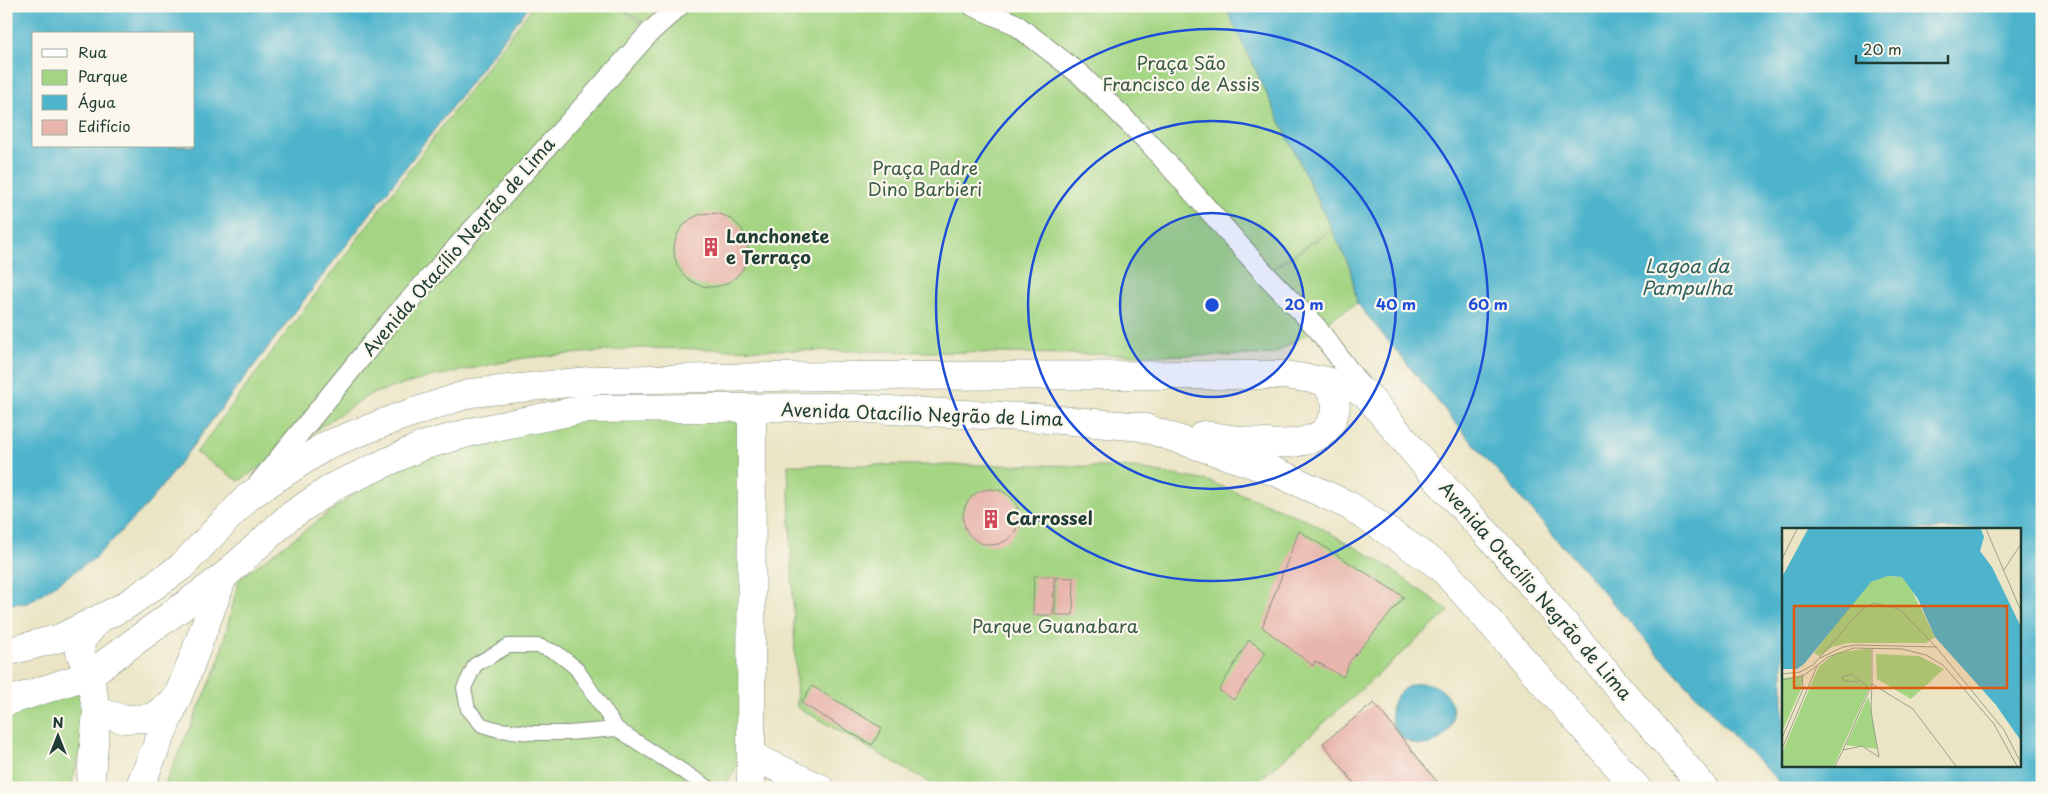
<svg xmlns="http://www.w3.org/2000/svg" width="2048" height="794" viewBox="0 0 2048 794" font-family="'Playpen Sans',sans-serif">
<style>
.green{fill:#a4d583;stroke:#62895c}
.water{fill:#4db4cc;stroke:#367880;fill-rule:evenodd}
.building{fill:#e8b5ac}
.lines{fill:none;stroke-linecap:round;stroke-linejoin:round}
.service-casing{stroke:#85917d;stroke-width:16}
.pedestrian-casing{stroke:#85917d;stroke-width:22}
.minor-casing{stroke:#85917d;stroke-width:29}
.tertiary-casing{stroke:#85917d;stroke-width:29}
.service{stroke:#fff;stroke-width:14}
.pedestrian{stroke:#fff;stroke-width:20}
.minor{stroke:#fff;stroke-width:28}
.tertiary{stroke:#fff;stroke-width:28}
.ring{fill:none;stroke:#1d4ed8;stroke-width:2.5}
.labels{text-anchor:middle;stroke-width:4.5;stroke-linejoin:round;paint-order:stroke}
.park-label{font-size:18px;fill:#3a5b44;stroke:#fbf7ec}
.poi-label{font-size:18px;font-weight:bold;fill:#1f3d34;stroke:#fbf7ec;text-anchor:start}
.street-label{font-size:18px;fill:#1f3d34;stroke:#fbf7ec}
.water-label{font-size:19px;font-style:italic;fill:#2d6162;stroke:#fbf7ec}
.inset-road{fill:none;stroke:#99a28c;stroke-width:1}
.view{fill:#de580e;fill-opacity:0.15;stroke:#de580e;stroke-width:2.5}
.inset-edge{fill:none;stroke:#1f3d34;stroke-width:2.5}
.centre{fill:#1d4ed8;stroke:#fbf7ec;stroke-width:2.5}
.ring-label{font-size:15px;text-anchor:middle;font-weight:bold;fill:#1d4ed8;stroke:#fbf7ec;stroke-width:4.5;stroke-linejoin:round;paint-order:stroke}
</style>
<rect width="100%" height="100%" fill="#fbf7ec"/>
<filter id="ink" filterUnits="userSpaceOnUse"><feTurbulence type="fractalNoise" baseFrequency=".02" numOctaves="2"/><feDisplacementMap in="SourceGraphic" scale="10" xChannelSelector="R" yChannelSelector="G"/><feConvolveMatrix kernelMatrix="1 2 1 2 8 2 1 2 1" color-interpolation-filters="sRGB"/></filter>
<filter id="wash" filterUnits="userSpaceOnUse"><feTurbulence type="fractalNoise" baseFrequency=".0096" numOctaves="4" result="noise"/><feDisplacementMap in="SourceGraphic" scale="20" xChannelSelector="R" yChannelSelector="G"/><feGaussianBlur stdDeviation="1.12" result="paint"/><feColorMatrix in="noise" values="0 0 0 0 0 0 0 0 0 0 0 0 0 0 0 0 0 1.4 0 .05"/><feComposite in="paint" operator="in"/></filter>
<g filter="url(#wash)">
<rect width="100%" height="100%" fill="#ebe5c6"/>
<!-- green -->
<g class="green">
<path d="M533 6H617L652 31 691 6H964L1013 27 1077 78 1270 271 1332 230 1350 268 1357 303 1274 354 1223 356 640 348 524 358 430 377 370 394 239 481 196 453Z"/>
<path d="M619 6H683L651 28Z"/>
<path d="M982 6H1225L1331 229 1270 270 1153 144Z"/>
<path d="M742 403 743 751 726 788H163L218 665 239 579 404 457 530 419Z"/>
<path d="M788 465H1048L1134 468 1208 481 1307 520 1381 562 1449 611 1251 788H939L797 707Z"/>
<path d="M88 678 92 713 70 788H6V693Z"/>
</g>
<!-- water -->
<g class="water">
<path d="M6 6H529L149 503 95 558 28 603 6 604ZM34 34H194V146H34Z"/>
<path d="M1225 6H2042V788H1785L1740 743 1631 624 1458 426 1357 303 1350 267ZM1783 529H2019V765H1783Z"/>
<circle cx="1422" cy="714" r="31"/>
</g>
<g id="blocks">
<!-- building -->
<g class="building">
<circle cx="711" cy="250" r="37"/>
<circle cx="991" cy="517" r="28"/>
<path d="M1299 531 1404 597 1350 661 1343 677 1315 661 1313 666 1262 627Z"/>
<path d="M1034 576H1054L1053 615H1033Z"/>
<path d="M1056 577 1074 578 1073 615H1055Z"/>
<path d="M1249 640 1266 652 1234 700 1219 690Z"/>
<path d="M812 686 882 728 872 745 801 703Z"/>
<path d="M1374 703 1442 788H1358L1323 743Z"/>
</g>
</g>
</g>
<g filter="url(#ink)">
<use href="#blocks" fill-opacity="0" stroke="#85917d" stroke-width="1"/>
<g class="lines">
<!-- service casing -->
<g class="service-casing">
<path id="service" d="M617 729 568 733H533L499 730 482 725 468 709 464 688 475 665 508 646H539L557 653 576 668 617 729 709 788"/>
</g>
<!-- pedestrian casing -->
<g class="pedestrian-casing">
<g id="pedestrian">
<path d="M973 6 1015 24 1081 75 1151 145 1266 275 1317 328 1365 392"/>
<path d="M259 483 389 323 651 31 679 6"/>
</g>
</g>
<!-- minor casing -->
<g class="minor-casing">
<g id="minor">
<path d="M752 756 820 788"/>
<path d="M751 788 752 409"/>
</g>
</g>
<!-- tertiary casing -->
<g class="tertiary-casing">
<g id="tertiary">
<path d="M1203 435C1235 439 1314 458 1331 422 1341 403 1334 396 1323 380"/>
<path d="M6 652 60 638 125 606 181 567 249 496 327 445 396 418 471 393 598 380 835 376 1284 375 1345 384 1366 394 1441 484 1502 550 1704 788"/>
<path d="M6 702 89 675 223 577 289 517 333 487 422 446 475 431 584 409 834 407 1037 418 1142 427 1276 472 1350 506 1441 567 1637 788"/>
<path d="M97 711 123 719 151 718 176 700"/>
<path d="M90 788 97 711 89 675 80 652 81 641 98 620"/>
<path d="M139 788 187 674 223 577"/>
</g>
</g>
<!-- service -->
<use href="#service" class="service"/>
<!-- pedestrian -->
<use href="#pedestrian" class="pedestrian"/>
<!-- minor -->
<use href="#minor" class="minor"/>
<!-- tertiary -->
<use href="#tertiary" class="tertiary"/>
</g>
</g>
<!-- distance rings -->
<circle cx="1212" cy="305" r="92" fill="#1d4ed8" fill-opacity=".12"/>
<g class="ring">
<circle cx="1212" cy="305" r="92"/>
<circle cx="1212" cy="305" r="184"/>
<circle cx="1212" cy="305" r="276"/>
</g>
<!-- icons -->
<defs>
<g id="building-bare" transform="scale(1.5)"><path d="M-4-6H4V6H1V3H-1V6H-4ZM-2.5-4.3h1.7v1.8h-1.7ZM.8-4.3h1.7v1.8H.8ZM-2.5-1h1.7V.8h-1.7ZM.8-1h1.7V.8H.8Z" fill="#d1495b" stroke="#fbf7ec" stroke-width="2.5" paint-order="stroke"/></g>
</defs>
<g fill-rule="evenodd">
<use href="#building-bare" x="711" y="247"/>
<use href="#building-bare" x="991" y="519"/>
</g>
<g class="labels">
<!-- park labels -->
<g class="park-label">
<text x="1181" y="70">Praça São<tspan x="1181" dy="21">Francisco de Assis</tspan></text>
<text x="925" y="175">Praça Padre<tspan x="925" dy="21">Dino Barbieri</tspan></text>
<text x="1055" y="633">Parque Guanabara</text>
</g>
<!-- poi labels -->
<g class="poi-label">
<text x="726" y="243">Lanchonete<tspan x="726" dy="21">e Terraço</tspan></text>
<text x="1006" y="525">Carrossel</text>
</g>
<!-- street labels -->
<g class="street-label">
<text transform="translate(459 247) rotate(-49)" y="6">Avenida Otacílio Negrão de Lima</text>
<text transform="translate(922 415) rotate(2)" y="6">Avenida Otacílio Negrão de Lima</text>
<text transform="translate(1535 591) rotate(49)" y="6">Avenida Otacílio Negrão de Lima</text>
</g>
<!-- water labels -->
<g class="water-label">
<text x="1687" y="273">Lagoa da<tspan x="1687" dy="22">Pampulha</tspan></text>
</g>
</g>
<!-- overview -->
<g transform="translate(1782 528)">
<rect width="239" height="239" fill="#ebe5c6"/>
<path d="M106 48 120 49 125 53 153 109 144 115H66L50 119 37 128 32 125 78 64 89 54ZM89 120V156L52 238H0V225L37 138 54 125ZM94 126 137 128 162 141 129 171 95 151ZM21 148 19 161 0 204V150ZM86 169 88 175 96 221 64 217Z" fill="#a4d583"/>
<path d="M26 1H199L202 9 198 23 210 39 239 99V213L214 177 153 109 136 71 120 49 106 48 89 54 22 136 15 141H0V49Z" fill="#4db4cc"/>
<path class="inset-road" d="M204 1 239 83M0 31 15 1M221 43 239 16M90 120V156L89 179 90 190 97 229 80 218 61 222 90 156M38 130 61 119 74 117 154 119 222 202 239 235M0 146 18 144 31 137 80 81 92 75 117 81 154 119M0 152 21 148 46 129 72 120 120 121 144 127 161 137 212 196 235 238M76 154 62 153 60 149 70 146 88 161M90 156 131 181 174 238M0 210 21 161 20 146M0 221 35 138M53 238 61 222"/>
<path class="view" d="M12 78H225V160H12Z"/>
<rect width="239" height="239" class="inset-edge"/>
</g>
<circle cx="1212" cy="305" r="8" class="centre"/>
<g class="ring-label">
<text x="1304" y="310">20 m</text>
<text x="1396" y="310">40 m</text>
<text x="1488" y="310">60 m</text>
</g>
<!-- margin -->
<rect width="2048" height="794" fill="none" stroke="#fbf7ec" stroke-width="25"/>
<!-- legend -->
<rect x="32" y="32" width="162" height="115" fill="#fbf7ec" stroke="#a3ada2"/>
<rect x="42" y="49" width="25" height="8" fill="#ffffff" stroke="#a3ada2"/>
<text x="78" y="58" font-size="15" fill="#1f3d34">Rua</text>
<rect x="42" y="70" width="25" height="15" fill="#a4d583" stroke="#a3ada2"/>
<text x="78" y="82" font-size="15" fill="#1f3d34">Parque</text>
<rect x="42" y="95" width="25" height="15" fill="#4db4cc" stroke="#a3ada2"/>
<text x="78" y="108" font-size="15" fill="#1f3d34">Água</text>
<rect x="42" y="120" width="25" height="15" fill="#e8b5ac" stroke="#a3ada2"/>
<text x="78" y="132" font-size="15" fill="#1f3d34">Edifício</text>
<!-- north arrow -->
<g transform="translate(58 736)" stroke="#fbf7ec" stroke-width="4" paint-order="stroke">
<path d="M0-4L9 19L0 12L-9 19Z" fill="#1f3d34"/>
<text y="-8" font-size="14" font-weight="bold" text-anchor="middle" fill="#1f3d34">N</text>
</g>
<!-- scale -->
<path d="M1856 55v8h92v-8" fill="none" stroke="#1f3d34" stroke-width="2.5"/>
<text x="1863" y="55" font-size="15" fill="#1f3d34" stroke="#fbf7ec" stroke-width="4" paint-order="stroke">20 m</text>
</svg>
